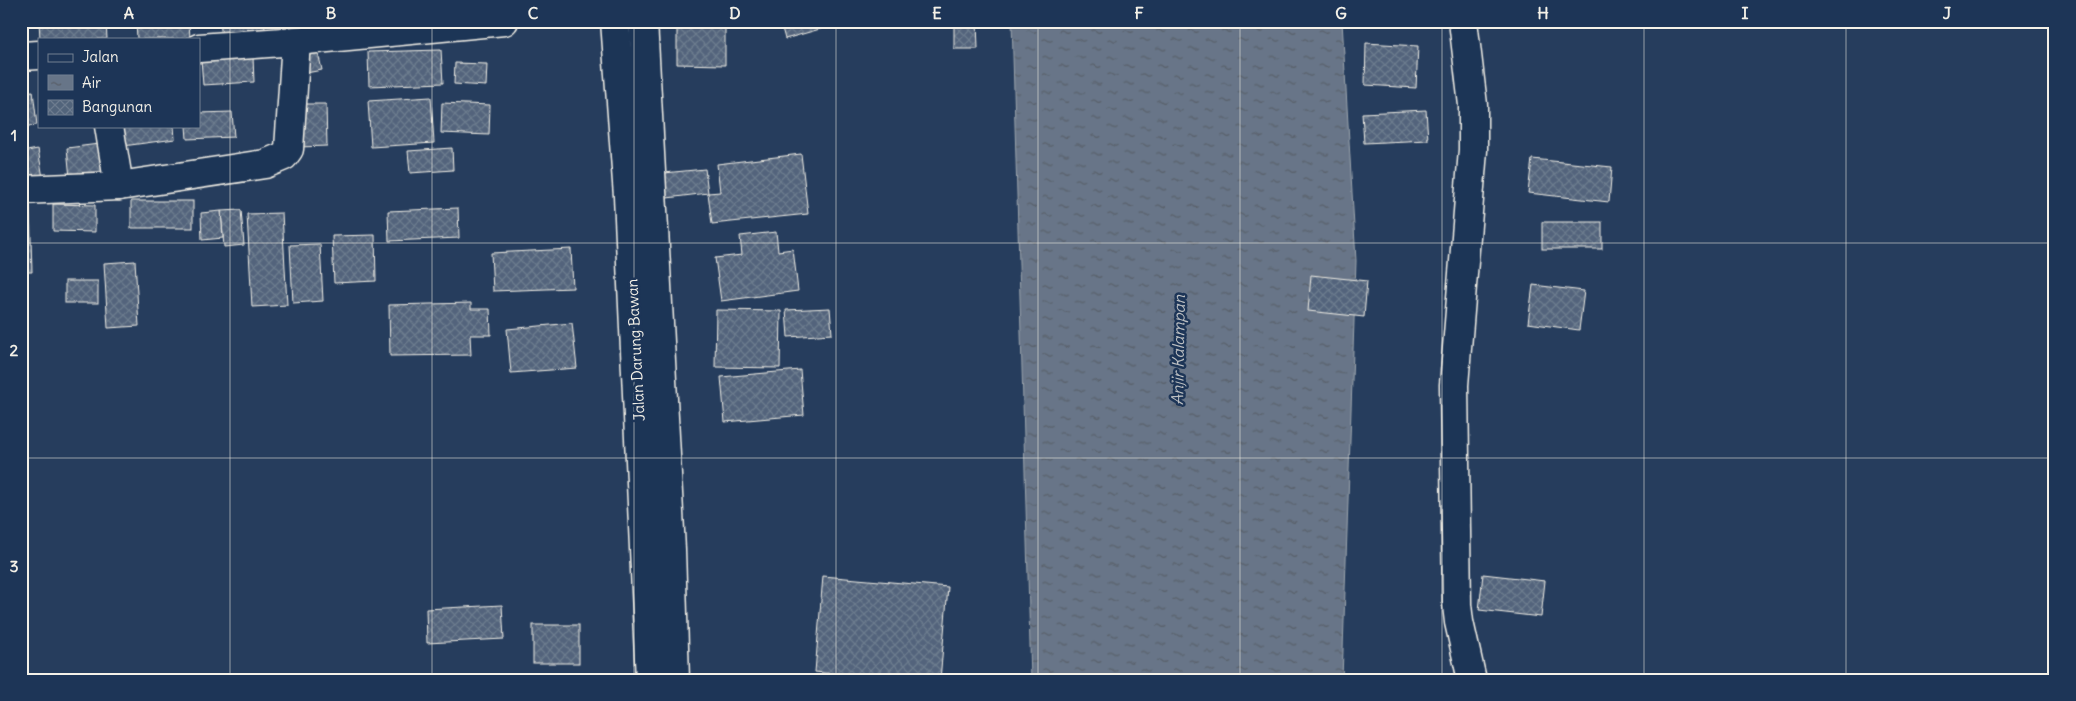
<svg xmlns="http://www.w3.org/2000/svg" width="2076" height="701" viewBox="0 0 2076 701" font-family="Delius,sans-serif">
<style>
.water{fill:url(#water-ripples);stroke:#9fa7ae}
.building{fill:url(#building-cross-hatch);stroke:#f4f1e8}
.lines{fill:none;stroke-linecap:round;stroke-linejoin:round}
.street-casing{stroke:#f4f1e8;stroke-width:31}
.secondary-casing{stroke:#f4f1e8;stroke-width:31}
.street{stroke:#1d3557;stroke-width:28}
.secondary{stroke:#1d3557;stroke-width:28}
.grid{fill:none;stroke:#f4f1e8;stroke-width:1;stroke-opacity:0.55}
.labels{text-anchor:middle;stroke-width:5;stroke-linejoin:round;paint-order:stroke}
.street-label{font-size:15px;fill:#f4f1e8;stroke:#1d3557}
.water-label{font-size:16px;font-style:italic;fill:#bcbfc2;stroke:#1d3557}
.neatline{fill:none;stroke:#f4f1e8;stroke-width:2}
.grid-label{font-size:16px;text-anchor:middle;font-weight:bold;fill:#f4f1e8}
</style>
<defs>
<pattern id="water-ripples" width="26" height="14" patternUnits="userSpaceOnUse" patternTransform="scale(1.25)"><rect width="26" height="14" fill="#677588"/><path d="M2 4q2-2 4 0t4 0M15 11q2-2 4 0t4 0" fill="none" stroke="#585e67"/></pattern>
<pattern id="building-cross-hatch" width="8" height="8" patternUnits="userSpaceOnUse" patternTransform="scale(1.25)"><rect width="8" height="8" fill="#52647b"/><path d="M0 0l8 8M0 8l8-8" fill="none" stroke="#6c7b8e"/></pattern>
</defs>
<rect width="100%" height="100%" fill="#263d5d"/>
<filter id="ink" filterUnits="userSpaceOnUse"><feTurbulence type="fractalNoise" baseFrequency=".02" numOctaves="2"/><feDisplacementMap in="SourceGraphic" scale="10" xChannelSelector="R" yChannelSelector="G"/><feConvolveMatrix kernelMatrix="1 2 1 2 8 2 1 2 1" color-interpolation-filters="sRGB"/></filter>
<g filter="url(#ink)">
<!-- water -->
<path class="water" d="M1012 21H1342L1356 261 1342 680H1031Z"/>
<!-- building -->
<g class="building">
<path d="M39 21H106L107 39H40Z"/>
<path d="M136 21H189L190 39H137Z"/>
<path d="M233 21H264L266 36 223 43 220 23Z"/>
<path d="M677 21H725V65L677 64Z"/>
<path d="M780 21H848L785 39Z"/>
<path d="M954 21H977L978 49H954Z"/>
<path d="M1366 43 1418 46 1416 88 1365 85Z"/>
<path d="M317 48 322 70 301 74 297 52Z"/>
<path d="M441 50 443 83 369 86 368 52Z"/>
<path d="M253 57 254 82 203 85 201 59Z"/>
<path d="M455 63 487 64 486 86 454 84Z"/>
<path d="M33 91 37 125 21 127V92Z"/>
<path d="M431 97 434 143 371 147 368 101Z"/>
<path d="M442 103 490 105 489 135 441 133Z"/>
<path d="M298 104H326L327 146 299 147Z"/>
<path d="M1426 110 1428 140 1364 143 1362 113Z"/>
<path d="M232 112 234 137 187 139 186 126H199V113Z"/>
<path d="M120 126H174L175 139 123 146Z"/>
<path d="M107 143 111 172 70 178 67 148Z"/>
<path d="M452 148 453 170 410 173 408 151Z"/>
<path d="M38 149 43 178 24 181 21 152Z"/>
<path d="M801 154 808 214 712 224 708 193 720 192 717 164Z"/>
<path d="M1532 159 1612 167 1609 202 1528 193Z"/>
<path d="M705 169 708 193 667 198 664 173Z"/>
<rect x="131" y="201" width="62" height="27"/>
<path d="M53 204 95 205V232L53 231Z"/>
<path d="M21 206H30L32 272H21Z"/>
<path d="M458 208 459 238 389 241 388 211Z"/>
<path d="M241 210 244 245 224 247 221 211Z"/>
<path d="M221 211 223 238 202 240 201 213Z"/>
<path d="M282 213 287 305 252 307 247 214Z"/>
<rect x="1542" y="222" width="60" height="27"/>
<path d="M776 232 778 251 793 249 798 291 721 301 715 258 742 255 740 236Z"/>
<path d="M375 235 376 281 334 283 332 236Z"/>
<path d="M320 244 323 301 293 303 290 245Z"/>
<path d="M571 249 573 288 493 291 491 253Z"/>
<path d="M135 261 139 326 108 328 104 263Z"/>
<path d="M1311 275 1367 281 1364 317 1308 311Z"/>
<rect x="65" y="281" width="33" height="22"/>
<path d="M1533 285 1584 291 1579 330 1528 323Z"/>
<path d="M471 303V309H490L491 335H470L471 355 390 356 389 305Z"/>
<path d="M830 308 832 334 788 337 786 310Z"/>
<path d="M716 310 781 311 780 368 715 367Z"/>
<path d="M572 323 577 368 511 373 507 329Z"/>
<path d="M800 370 804 415 725 422 721 377Z"/>
<path d="M1483 574 1545 581 1541 617 1479 610Z"/>
<path d="M823 576 948 587 940 680H892L815 672Z"/>
<path d="M502 605 504 639 427 643 426 609Z"/>
<rect x="533" y="625" width="46" height="38"/>
</g>
<g class="lines">
<!-- street casing -->
<g class="street-casing">
<g id="street">
<path d="M1463 21 1473 105V150L1454 385 1457 605 1459 622 1472 680"/>
<path d="M199 48 296 41 504 21"/>
<path d="M21 56 39 55"/>
<path d="M119 186 265 164 284 156 289 149 296 41"/>
<path d="M21 190 119 186 109 126"/>
</g>
</g>
<!-- secondary casing -->
<g class="secondary-casing">
<g id="secondary">
<path d="M615 21 628 196 650 680"/>
<path d="M643 21 671 550 675 680"/>
</g>
</g>
<!-- street -->
<use href="#street" class="street"/>
<!-- secondary -->
<use href="#secondary" class="secondary"/>
</g>
</g>
<!-- grid -->
<path class="grid" d="M230 21V680M432 21V680M634 21V680M836 21V680M1038 21V680M1240 21V680M1442 21V680M1644 21V680M1846 21V680M21 243H2055M21 458H2055"/>
<g class="labels">
<!-- street labels -->
<g class="street-label">
<text transform="translate(636 350) rotate(-93)" y="5">Jalan Darung Bawan</text>
</g>
<!-- water labels -->
<g class="water-label">
<text transform="translate(1178 350) rotate(-89)" y="6">Anjir Kalampan</text>
</g>
</g>
<!-- margin -->
<rect width="2076" height="701" fill="none" stroke="#1d3557" stroke-width="55"/>
<!-- legend -->
<rect x="38" y="38" width="162" height="90" fill="#1d3557" stroke="#738091"/>
<rect x="48" y="54" width="25" height="8" fill="#1d3557" stroke="#738091"/>
<text x="82" y="62" font-size="15" fill="#f4f1e8">Jalan</text>
<rect x="48" y="75" width="25" height="15" fill="url(#water-ripples)" stroke="#738091"/>
<text x="82" y="88" font-size="15" fill="#f4f1e8">Air</text>
<rect x="48" y="100" width="25" height="15" fill="url(#building-cross-hatch)" stroke="#738091"/>
<text x="82" y="112" font-size="15" fill="#f4f1e8">Bangunan</text>
<rect x="28" y="28" width="2020" height="646" class="neatline"/>
<g class="grid-label">
<text x="129" y="19">A</text>
<text x="331" y="19">B</text>
<text x="533" y="19">C</text>
<text x="735" y="19">D</text>
<text x="937" y="19">E</text>
<text x="1139" y="19">F</text>
<text x="1341" y="19">G</text>
<text x="1543" y="19">H</text>
<text x="1745" y="19">I</text>
<text x="1947" y="19">J</text>
<text x="14" y="141">1</text>
<text x="14" y="356">2</text>
<text x="14" y="572">3</text>
</g>
</svg>
